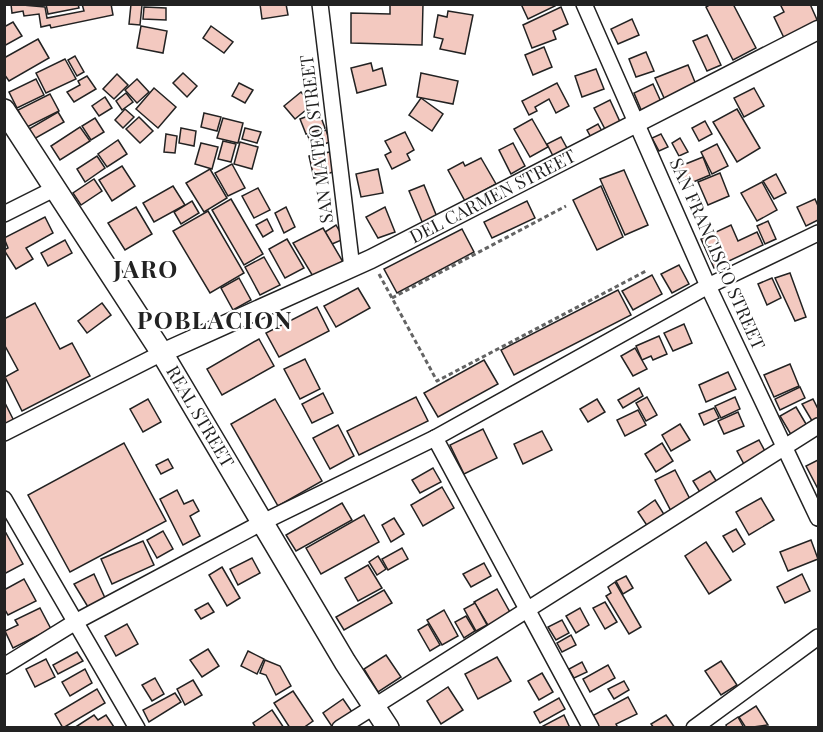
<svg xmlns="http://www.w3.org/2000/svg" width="823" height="732" viewBox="0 0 823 732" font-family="'Playfair Display',serif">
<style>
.building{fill:#f3c9c0;stroke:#222;stroke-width:1.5}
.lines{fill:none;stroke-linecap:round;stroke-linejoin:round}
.minor-casing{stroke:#222;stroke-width:18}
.tertiary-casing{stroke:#222;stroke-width:21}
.secondary-casing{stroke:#222;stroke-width:24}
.path{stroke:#646464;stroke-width:3;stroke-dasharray:4.5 3;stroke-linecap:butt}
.minor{stroke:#fff;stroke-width:15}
.tertiary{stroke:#fff;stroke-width:18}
.secondary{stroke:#fff;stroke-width:21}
.labels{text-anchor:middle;stroke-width:4.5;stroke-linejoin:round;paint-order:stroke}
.street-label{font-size:18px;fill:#222;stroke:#fff}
.district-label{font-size:24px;font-weight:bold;letter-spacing:1.5px;fill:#222;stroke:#fff}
</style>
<rect width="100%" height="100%" fill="#fff"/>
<!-- building -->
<g class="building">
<path d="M11 4 45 7 47 18 84 11 82 4H111L113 15 51 28 50 25 41 27 39 14 24 16 23 11 12 13Z"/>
<path d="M46 4H78L79 8 48 14Z"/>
<path d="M131 4 142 5 140 25 129 24Z"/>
<path d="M260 4H286L288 15 262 19Z"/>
<path d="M390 4H423L422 45 351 43V13L390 14Z"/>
<path d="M521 4H554L555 6 528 19Z"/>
<path d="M711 4H733L756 48 733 60 706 7Z"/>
<path d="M780 4H810L818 22 786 42 774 17 784 12Z"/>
<path d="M144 7 166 8V20L143 19Z"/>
<path d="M561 7 568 24 553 31 556 39 532 48 523 25Z"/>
<path d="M448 11 473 15 465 54 440 49 443 39 434 37 438 15 447 17Z"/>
<path d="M632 19 639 35 618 44 611 29Z"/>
<path d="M13 22 22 36 4 46V27Z"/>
<path d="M141 26 167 31 163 53 137 48Z"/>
<path d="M211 26 233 42 224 53 203 38Z"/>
<path d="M707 35 721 65 707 71 693 41Z"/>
<path d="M38 39 49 58 9 81 4 74V58Z"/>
<path d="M544 47 552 67 533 75 525 55Z"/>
<path d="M646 52 654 71 636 77 629 59Z"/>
<path d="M75 56 84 72 77 76 68 60Z"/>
<path d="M65 59 76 79 46 93 36 73Z"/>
<path d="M371 63 373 71 382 68 386 85 357 93 351 68Z"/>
<path d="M688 65 697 87 665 100 655 78Z"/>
<path d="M596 69 604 89 582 97 575 76Z"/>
<path d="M183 73 197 86 187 97 173 83Z"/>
<path d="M421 73 458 81 453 104 417 97Z"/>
<path d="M117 74 128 85 114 99 103 89Z"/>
<path d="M87 76 96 89 74 102 67 92 80 85 78 81Z"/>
<path d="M36 79 44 95 17 108 9 92Z"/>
<path d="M137 79 149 92 137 103 125 90Z"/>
<path d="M239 83 253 90 245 103 232 96Z"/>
<path d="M557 83 569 106 556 113 549 99 535 107 537 111 529 115 522 101Z"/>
<path d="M653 84 662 104 642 112 634 93Z"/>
<path d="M154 88 176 107 158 128 136 109Z"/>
<path d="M754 88 764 106 744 117 734 98Z"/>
<path d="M301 92 312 105 295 119 284 106Z"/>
<path d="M126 93 133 102 122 110 116 101Z"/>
<path d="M50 94 59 111 27 127 18 110Z"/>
<path d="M105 97 112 108 99 116 92 106Z"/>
<path d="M421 98 443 114 432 131 409 115Z"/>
<path d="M610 100 621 124 606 131 594 108Z"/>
<path d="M125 109 134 117 123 128 115 120Z"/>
<path d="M737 109 760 148 737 162 713 122Z"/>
<path d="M58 112 64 122 34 139 29 129Z"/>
<path d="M319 112 325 128 306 134 300 119Z"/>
<path d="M204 113 221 117 217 131 201 127Z"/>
<path d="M139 117 153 131 140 143 126 129Z"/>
<path d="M95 118 104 132 91 140 82 126Z"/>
<path d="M223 118 243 123 238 143 217 138Z"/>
<path d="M532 119 548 147 530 157 514 129Z"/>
<path d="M705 121 712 134 699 141 692 128Z"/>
<path d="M598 124 604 135 593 141 587 130Z"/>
<path d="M80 127 90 141 60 160 51 146Z"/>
<path d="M181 128 196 131 194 146 179 143Z"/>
<path d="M245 128 261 132 257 143 242 139Z"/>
<path d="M326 130 330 142 312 148 308 136Z"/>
<path d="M405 132 414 150 407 154 410 160 392 169 385 155 391 152 385 141Z"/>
<path d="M166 134 177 136 175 153 164 152Z"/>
<path d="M661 134 668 147 659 151 652 138Z"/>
<path d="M561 137 568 150 554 158 547 144Z"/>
<path d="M680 138 688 152 679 156 672 143Z"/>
<path d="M118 140 127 154 107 167 98 154Z"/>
<path d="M223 141 236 144 231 162 218 159Z"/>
<path d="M240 142 258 147 252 169 234 164Z"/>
<path d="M201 143 218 147 212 169 195 164Z"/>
<path d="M513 143 525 166 511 174 499 150Z"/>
<path d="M717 144 728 166 712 174 701 152Z"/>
<path d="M330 152 333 172 314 178 309 156Z"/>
<path d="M97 156 105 168 85 182 77 169Z"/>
<path d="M703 157 710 175 686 185 678 167Z"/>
<path d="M481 158 496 184 465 201 448 170 463 162 465 166Z"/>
<path d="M232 164 245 188 228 196 215 173Z"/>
<path d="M122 166 135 186 112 201 99 180Z"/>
<path d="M210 169 227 198 204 212 186 183Z"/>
<path d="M378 169 383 193 361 197 356 174Z"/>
<path d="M624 170 648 225 625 235 600 179Z"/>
<path d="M720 173 729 196 708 205 698 182Z"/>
<path d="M776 174 786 193 774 199 763 181Z"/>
<path d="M94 179 102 191 81 205 73 193Z"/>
<path d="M762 182 777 210 757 221 741 193Z"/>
<path d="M424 185 437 217 423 224 409 191Z"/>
<path d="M173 186 185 205 154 222 143 203Z"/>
<path d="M601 186 623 237 597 250 573 200Z"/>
<path d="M258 188 270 210 254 218 242 196Z"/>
<path d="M231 199 263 254 244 265 212 210Z"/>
<path d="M815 199 818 206V220L806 226 797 207Z"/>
<path d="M192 201 199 213 181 224 174 212Z"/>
<path d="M527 201 535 218 492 238 484 222Z"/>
<path d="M136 207 152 234 125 250 108 223Z"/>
<path d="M286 207 295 227 284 233 275 213Z"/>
<path d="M385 207 395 232 378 238 366 217Z"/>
<path d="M208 211 244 273 210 293 173 231Z"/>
<path d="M45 217 53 233 26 248 33 259 16 269 4 250 8 248 4 238Z"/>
<path d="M267 219 273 231 263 237 256 225Z"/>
<path d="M768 221 776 239 765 244 757 226Z"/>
<path d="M336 225 344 239 332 244 325 232Z"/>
<path d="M731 225 738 241 757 232 763 245 714 268 701 239Z"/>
<path d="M323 228 343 262 314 278 293 243Z"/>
<path d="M462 229 474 252 397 293 384 269Z"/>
<path d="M287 239 304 268 285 278 269 249Z"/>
<path d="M65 240 72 253 48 266 41 253Z"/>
<path d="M264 257 280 285 260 295 245 267Z"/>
<path d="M679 265 689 284 672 293 661 274Z"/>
<path d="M790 273 806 317 795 321 775 278Z"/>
<path d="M652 275 662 294 633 310 622 291Z"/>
<path d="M239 278 251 300 233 310 221 288Z"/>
<path d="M772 278 781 298 767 305 758 284Z"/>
<path d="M358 288 370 308 336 327 324 306Z"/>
<path d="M618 290 631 315 514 375 501 350Z"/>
<path d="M35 303 60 349 72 343 90 376 22 411 5 377 18 370 4 344V319Z"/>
<path d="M102 303 111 315 87 333 78 321Z"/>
<path d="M317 307 329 331 279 357 266 333Z"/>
<path d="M684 324 692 343 673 351 664 333Z"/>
<path d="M659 336 667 354 653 360 651 356 642 360 636 346Z"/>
<path d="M259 339 274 366 222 395 207 369Z"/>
<path d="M635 348 647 369 633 376 621 356Z"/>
<path d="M305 359 320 389 300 399 284 369Z"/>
<path d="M484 360 498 384 438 417 424 393Z"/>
<path d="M790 364 799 386 774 397 764 375Z"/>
<path d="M728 372 736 389 706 402 699 385Z"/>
<path d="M800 387 805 398 780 410 775 399Z"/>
<path d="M639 388 643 396 623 408 618 400Z"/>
<path d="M323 393 333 413 312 423 302 404Z"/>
<path d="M416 397 428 421 359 455 347 431Z"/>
<path d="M647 397 657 415 646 421 636 403Z"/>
<path d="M735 397 740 409 721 418 715 406Z"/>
<path d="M148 399 161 422 143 432 130 409Z"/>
<path d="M275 399 322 481 278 506 231 424Z"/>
<path d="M597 399 605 412 588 422 580 409Z"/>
<path d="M813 399 818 409V424L815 426 802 404Z"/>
<path d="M4 401 16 425 8 429 4 422Z"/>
<path d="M796 407 809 429 793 438 780 416Z"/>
<path d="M714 408 719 418 704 425 699 414Z"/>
<path d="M638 410 646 425 625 436 617 420Z"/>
<path d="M738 412 744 426 724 434 718 421Z"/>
<path d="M680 424 690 440 671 451 662 435Z"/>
<path d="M338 425 354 456 330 469 313 438Z"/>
<path d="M483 429 497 458 464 474 450 445Z"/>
<path d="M542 431 552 450 523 464 514 444Z"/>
<path d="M759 440 767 455 745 466 737 451Z"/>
<path d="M124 443 166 521 70 572 28 495Z"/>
<path d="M662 443 673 461 656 472 645 454Z"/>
<path d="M168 459 173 468 161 474 156 465Z"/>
<path d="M818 460V489L806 466Z"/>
<path d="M433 468 441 482 420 493 412 480Z"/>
<path d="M675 470 692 503 672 513 655 480Z"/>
<path d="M710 471 720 487 703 497 693 481Z"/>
<path d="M442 487 454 508 423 526 411 505Z"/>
<path d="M177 490 184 504 193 500 199 511 190 516 200 536 183 545 160 499Z"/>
<path d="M761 498 774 520 749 535 736 512Z"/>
<path d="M655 500 665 516 648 527 638 512Z"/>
<path d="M342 503 352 520 296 551 286 535Z"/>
<path d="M364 515 379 542 321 574 306 548Z"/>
<path d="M394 518 404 534 391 542 382 525Z"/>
<path d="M736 529 745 544 733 552 723 536Z"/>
<path d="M163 531 173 549 157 558 147 540Z"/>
<path d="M6 533 23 564 4 574V534Z"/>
<path d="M811 540 818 559 788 571 780 552Z"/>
<path d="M143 541 154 565 112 584 101 559Z"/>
<path d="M706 542 731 580 709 594 685 556Z"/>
<path d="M402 548 408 559 388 570 382 559Z"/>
<path d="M378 556 386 569 377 575 369 562Z"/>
<path d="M252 558 260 573 238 585 230 569Z"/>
<path d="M484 563 491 576 471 587 463 574Z"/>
<path d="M368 565 382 588 358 601 345 578Z"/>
<path d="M222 567 240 598 227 606 209 575Z"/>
<path d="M94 574 105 598 88 607 74 584Z"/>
<path d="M802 574 810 591 785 603 777 587Z"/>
<path d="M626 576 633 588 623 594 616 581Z"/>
<path d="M24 579 36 601 8 615 4 608V590Z"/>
<path d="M615 582 641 627 629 634 606 596 611 593 608 587Z"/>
<path d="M497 589 511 614 489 627 474 602Z"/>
<path d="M384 590 392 603 344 630 336 617Z"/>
<path d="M605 602 617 622 605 629 593 608Z"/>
<path d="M208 603 214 612 201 619 195 610Z"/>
<path d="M475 603 487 625 476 631 464 609Z"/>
<path d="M40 608 51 629 13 648 5 631 18 625 15 620Z"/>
<path d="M580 608 589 625 576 633 566 616Z"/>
<path d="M444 610 458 636 442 645 427 620Z"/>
<path d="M466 616 475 631 464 638 455 622Z"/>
<path d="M562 620 569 633 556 640 548 627Z"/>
<path d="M127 624 138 644 116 656 105 636Z"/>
<path d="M428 624 440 645 430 651 418 630Z"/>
<path d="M571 635 576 645 562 652 557 643Z"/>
<path d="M208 649 219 666 202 677 190 660Z"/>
<path d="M248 651 264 659 257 674 241 666Z"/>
<path d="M77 652 83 661 58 674 53 665Z"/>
<path d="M386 655 401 677 378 692 364 669Z"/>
<path d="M497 657 511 681 478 699 465 674Z"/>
<path d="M46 659 55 677 35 687 26 669Z"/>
<path d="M265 660 280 666 291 686 276 695 266 675 260 673Z"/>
<path d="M721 661 737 685 721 695 705 671Z"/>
<path d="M582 662 587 672 574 678 569 669Z"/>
<path d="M608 665 615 678 590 692 583 679Z"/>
<path d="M85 669 92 683 70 696 62 682Z"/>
<path d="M542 673 553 692 539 700 528 681Z"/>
<path d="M155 678 164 694 152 701 142 685Z"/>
<path d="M193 680 202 695 185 705 177 689Z"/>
<path d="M624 681 629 690 614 699 608 689Z"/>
<path d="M448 687 463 710 441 724 427 701Z"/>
<path d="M97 689 105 703 63 728 55 714Z"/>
<path d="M293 691 313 721 303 728H290L274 703Z"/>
<path d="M175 693 181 702 149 722 143 710Z"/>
<path d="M628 697 637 714 616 724 618 728H599L592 716Z"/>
<path d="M559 698 565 709 540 723 534 712Z"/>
<path d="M343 699 354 715 333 728 323 713Z"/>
<path d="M756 706 768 725 746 728 739 717Z"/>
<path d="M272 710 284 728H256L253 723Z"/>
<path d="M94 715 98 720 106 715 114 727 74 728Z"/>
<path d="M564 715 570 728H544L543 726Z"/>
<path d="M666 715 675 728H654L651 724Z"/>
<path d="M738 717 744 728H727L726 725Z"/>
</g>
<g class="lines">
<!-- minor casing -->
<g class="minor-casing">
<g id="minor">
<path d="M320 4 352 268"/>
<path d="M584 4 708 286 818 518"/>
<path d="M4 214 54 189"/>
<path d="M4 433 162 353"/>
<path d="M435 438 591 728"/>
<path d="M4 499 137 728"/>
<path d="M4 666 77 621 261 523 435 438 708 286 818 233"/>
<path d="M340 728 818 426"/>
<path d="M694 728 818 637"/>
</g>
</g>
<!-- tertiary casing -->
<g class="tertiary-casing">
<g id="tertiary">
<path id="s1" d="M162 353 371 259 818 30"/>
</g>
</g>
<!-- secondary casing -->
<g class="secondary-casing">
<g id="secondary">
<path id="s2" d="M4 110 162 353 345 662 388 728"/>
</g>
</g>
<!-- path -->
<g class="path">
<path d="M379 274 437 381 646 271"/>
<path d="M392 298 566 206"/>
</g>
<!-- minor -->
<use href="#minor" class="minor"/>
<!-- tertiary -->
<use href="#tertiary" class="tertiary"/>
<!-- secondary -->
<use href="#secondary" class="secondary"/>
</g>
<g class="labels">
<!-- street labels -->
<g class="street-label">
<text transform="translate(317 139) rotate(-97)" y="6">SAN MATEO STREET</text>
<text dy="6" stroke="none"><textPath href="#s1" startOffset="366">DEL CARMEN STREET</textPath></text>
<text transform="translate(717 254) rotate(66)" y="6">SAN FRANCISCO STREET</text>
<text dy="6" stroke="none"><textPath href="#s2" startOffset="364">REAL STREET</textPath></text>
</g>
<!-- district labels -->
<g class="district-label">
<text x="146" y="278">JARO</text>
<text x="215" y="329">POBLACION</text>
</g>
</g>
<!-- border -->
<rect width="823" height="732" fill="none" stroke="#222222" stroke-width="12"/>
</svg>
